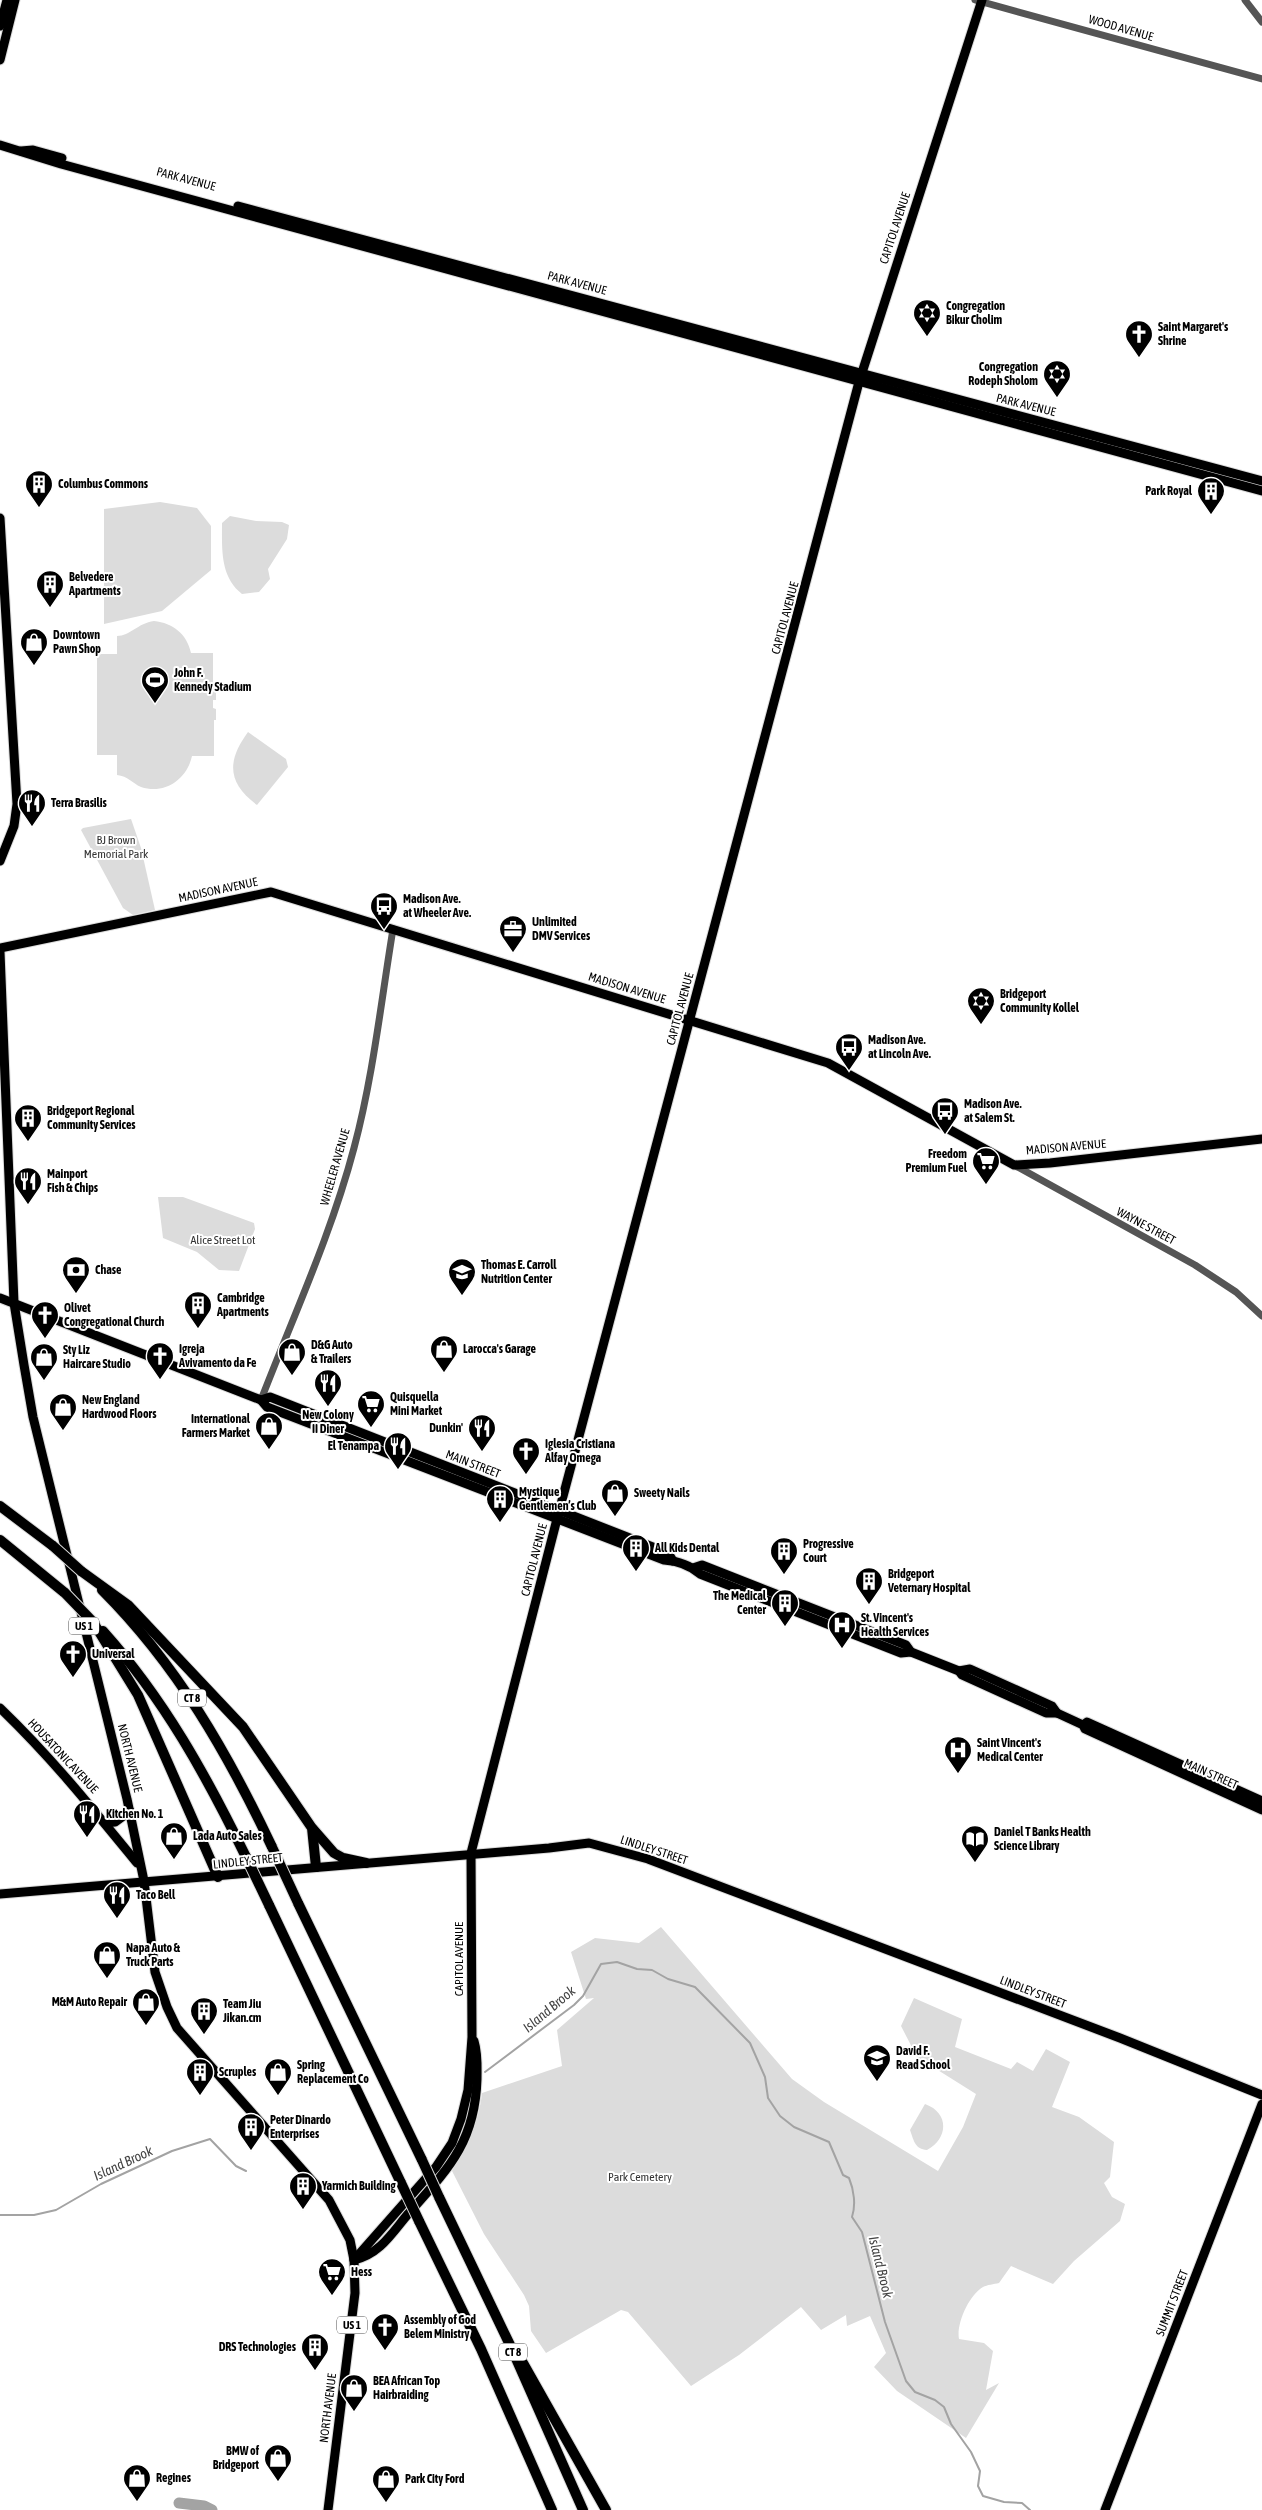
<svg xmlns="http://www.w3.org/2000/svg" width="1262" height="2510" viewBox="0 0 1262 2510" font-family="'Asap Condensed',sans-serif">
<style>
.green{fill:#dcdcdc}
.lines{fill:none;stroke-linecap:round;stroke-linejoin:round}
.stream{stroke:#a3a3a3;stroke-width:2}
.river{stroke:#a3a3a3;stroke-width:11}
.major-casing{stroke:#dbdbdb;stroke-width:11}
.highway-casing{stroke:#dbdbdb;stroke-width:12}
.minor{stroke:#555;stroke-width:7}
.major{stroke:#000;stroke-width:9}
.highway{stroke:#000;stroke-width:10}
.highway-bridge-casing{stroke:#dbdbdb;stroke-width:12;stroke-linecap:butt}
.highway-bridge{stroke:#000;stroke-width:10}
.labels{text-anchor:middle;stroke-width:4;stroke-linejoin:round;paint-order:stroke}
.shield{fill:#fff;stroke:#4c4c4c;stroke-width:1}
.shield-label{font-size:11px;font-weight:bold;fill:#000}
.street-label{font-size:12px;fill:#000;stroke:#fff}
.poi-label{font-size:12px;font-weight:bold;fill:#000;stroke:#fff;text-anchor:start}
.park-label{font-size:12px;fill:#333;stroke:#fff}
.water-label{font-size:14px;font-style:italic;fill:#444;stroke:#fff}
</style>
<rect width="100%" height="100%" fill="#fff"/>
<!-- green -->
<g class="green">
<path d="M160 502 197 508 211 526V570L162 611 104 624V509Z"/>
<path d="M230 516 256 521 282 522 289 525 287 539 268 569 270 579 259 592 242 594C220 577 222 549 222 523Z"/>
<path d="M154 621C173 623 187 634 191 653H213V688H216V700H213V708L216 709V720H214V756H192C187 779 165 795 141 787 132 783 128 776 117 775V755H97V654H117V636C130 636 138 623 154 621Z"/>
<path d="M248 732 286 759 288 767 257 805C228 783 226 762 248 732Z"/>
<path d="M131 819 141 848 155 910 133 915 123 908 81 830 83 828Z"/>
<path d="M158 1197H183L254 1223 255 1229 239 1271 219 1270 197 1252 163 1238Z"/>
<path d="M661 1927 792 2079 824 2102 938 2171 963 2127 976 2094 917 2057 901 2026 914 1998 962 2019 955 2047 1011 2069 1017 2062 1033 2071 1046 2049 1070 2062 1052 2107 1079 2117 1114 2142 1110 2177 1104 2183 1112 2197 1125 2204 1120 2221 1074 2261 1053 2284 1011 2266 999 2283C994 2284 987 2285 983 2287 969 2295 956 2324 959 2339L984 2343 993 2351 986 2390 999 2383 966 2438 897 2391 874 2367 886 2353 870 2316 847 2326 846 2315 821 2330 801 2307 739 2355 691 2386 628 2312 621 2310 546 2353 531 2331 529 2306 524 2295 484 2234 452 2171C466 2145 479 2123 482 2093L562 2066 557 2030 594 1998 586 1999 571 1952 595 1938 639 1943Z"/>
<path d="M925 2104C950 2113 948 2139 927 2150 915 2149 914 2141 910 2130Z"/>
</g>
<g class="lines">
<!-- stream -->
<g class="stream">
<path d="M485 2072 574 2005 583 1996 601 1964 617 1962 637 1969 652 1970 668 1979 695 1987 750 2043 765 2077 768 2098 780 2116 794 2127 829 2142 843 2175 849 2178C854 2190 856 2205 852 2217L862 2232 885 2322 906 2381 915 2392 935 2400 944 2407 951 2424 971 2452 980 2471 978 2486 983 2496 1004 2502 1022 2503 1030 2510"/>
<path d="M0 2215H34L56 2210 101 2184 172 2151 210 2139 236 2166 246 2171"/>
</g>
<!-- river -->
<path class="river" d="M179 2503 204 2506 212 2510"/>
<!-- major casing -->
<g class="major-casing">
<g id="major">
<path d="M0 26 7 0"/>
<path d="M0 60 15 0"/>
<path d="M0 145 61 164 1262 491"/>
<path d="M21 151 33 150 62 158"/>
<path d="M238 206 1262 481"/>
<path d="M0 518 17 804 14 826 0 861"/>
<path d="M0 948 271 892 828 1063 1014 1165 1050 1163 1262 1139"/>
<path d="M0 952 14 1303 24 1365 33 1417 127 1799 144 1881 155 1972 167 2007 177 2028 329 2200 350 2240 354 2260 355 2293 328 2510"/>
<path d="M0 1298 261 1400 267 1407 664 1560C678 1561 690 1565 700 1574L901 1653 911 1652 959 1671 962 1675 1046 1713H1057L1083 1725 1085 1729 1262 1810"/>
<path d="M261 1400 270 1397 668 1553 673 1561"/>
<path d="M693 1568 702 1565 906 1645 911 1652"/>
<path d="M959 1671 970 1669 1052 1706 1057 1713"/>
<path d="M0 1708C52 1758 92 1808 137 1863"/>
<path d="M1083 1725 1087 1722 1262 1801"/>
<path d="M105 1823 115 1822 130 1811"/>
<path d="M0 1894 549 1848 589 1843 648 1859 1120 2038 1262 2095"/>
<path d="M354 2260 436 2167 452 2143 461 2119 468 2090 472 2037 471 1853 557 1519 859 382 982 0"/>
<path d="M354 2260C380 2254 392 2233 408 2214 448 2169 475 2143 477 2079 477 2066 478 2054 474 2041"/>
<path d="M1105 2510 1262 2104"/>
</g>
</g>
<!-- highway casing -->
<g class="highway-casing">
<g id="highway">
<path d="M0 1506 53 1546"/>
<path d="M0 1540 65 1593"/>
<path d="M81 1571 128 1605 243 1727 312 1828 316 1867"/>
<path d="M102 1590C177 1665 227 1752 272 1847"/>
<path d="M93 1622 138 1695 218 1877"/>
<path d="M103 1631C164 1699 206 1775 246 1857"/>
<path d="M313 1829 334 1853 343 1858 366 1863"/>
<path d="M298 1903 422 2160"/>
<path d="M269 1905 401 2183"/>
<path d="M439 2197 510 2345 583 2510"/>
<path d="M419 2221 481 2349 552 2510"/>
<path d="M523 2363 606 2510"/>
</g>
</g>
<!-- minor -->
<g class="minor">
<path d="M975 0 1262 79"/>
<path d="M1245 0 1262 22"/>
<path d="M1014 1165 1195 1265 1236 1292 1262 1316"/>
<path d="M261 1400C293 1317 331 1235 354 1148 373 1077 381 1002 393 929"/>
</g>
<!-- major -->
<use href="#major" class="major"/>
<!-- highway -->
<use href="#highway" class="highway"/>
<!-- highway-bridge casing -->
<g class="highway-bridge-casing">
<g id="highway-bridge">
<path d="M53 1546 81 1571"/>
<path d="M65 1593 93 1622"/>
<path d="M272 1847 298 1903"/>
<path d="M246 1857 269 1905"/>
<path d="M422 2160 439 2197"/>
<path d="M401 2183 419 2221"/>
</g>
</g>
<!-- highway-bridge -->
<use href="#highway-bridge" class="highway-bridge"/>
</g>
<!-- icons -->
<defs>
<g id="synagogue-pin" transform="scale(1.4375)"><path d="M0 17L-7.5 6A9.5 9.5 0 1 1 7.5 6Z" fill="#000" stroke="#fff"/><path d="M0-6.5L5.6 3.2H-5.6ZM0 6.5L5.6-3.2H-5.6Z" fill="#fff"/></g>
<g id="church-pin" transform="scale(1.4375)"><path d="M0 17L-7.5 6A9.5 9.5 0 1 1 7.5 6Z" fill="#000" stroke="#fff"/><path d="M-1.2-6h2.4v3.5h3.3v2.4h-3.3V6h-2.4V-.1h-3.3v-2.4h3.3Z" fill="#fff"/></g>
<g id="building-pin" transform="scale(1.4375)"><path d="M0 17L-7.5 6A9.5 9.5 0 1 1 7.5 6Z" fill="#000" stroke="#fff"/><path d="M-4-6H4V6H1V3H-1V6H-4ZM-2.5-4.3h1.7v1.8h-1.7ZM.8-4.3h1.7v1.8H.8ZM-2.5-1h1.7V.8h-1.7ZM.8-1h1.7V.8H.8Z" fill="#fff"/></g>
<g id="shop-pin" transform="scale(1.4375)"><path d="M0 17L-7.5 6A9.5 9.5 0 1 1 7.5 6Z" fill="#000" stroke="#fff"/><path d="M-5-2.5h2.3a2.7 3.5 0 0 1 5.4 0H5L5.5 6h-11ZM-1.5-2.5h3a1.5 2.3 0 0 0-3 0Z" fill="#fff"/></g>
<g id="stadium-pin" transform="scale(1.4375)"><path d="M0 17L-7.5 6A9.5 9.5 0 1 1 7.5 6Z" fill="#000" stroke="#fff"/><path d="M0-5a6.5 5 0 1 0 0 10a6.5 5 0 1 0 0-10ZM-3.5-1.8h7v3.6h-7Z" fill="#fff"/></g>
<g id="restaurant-pin" transform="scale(1.4375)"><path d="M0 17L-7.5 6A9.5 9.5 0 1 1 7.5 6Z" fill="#000" stroke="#fff"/><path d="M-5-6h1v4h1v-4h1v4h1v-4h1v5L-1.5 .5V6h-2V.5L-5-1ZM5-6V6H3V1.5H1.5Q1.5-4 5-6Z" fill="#fff"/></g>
<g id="bus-pin" transform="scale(1.4375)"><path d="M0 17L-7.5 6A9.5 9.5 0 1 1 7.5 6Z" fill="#000" stroke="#fff"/><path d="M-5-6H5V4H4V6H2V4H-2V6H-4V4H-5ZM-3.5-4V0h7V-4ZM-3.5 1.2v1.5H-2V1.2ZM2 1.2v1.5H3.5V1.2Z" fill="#fff"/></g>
<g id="office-pin" transform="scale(1.4375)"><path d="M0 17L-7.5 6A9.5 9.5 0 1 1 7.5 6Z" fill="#000" stroke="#fff"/><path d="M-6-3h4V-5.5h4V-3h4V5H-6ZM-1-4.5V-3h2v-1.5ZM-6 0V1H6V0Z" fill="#fff"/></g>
<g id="supermarket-pin" transform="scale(1.4375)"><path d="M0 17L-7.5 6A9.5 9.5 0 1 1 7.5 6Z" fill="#000" stroke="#fff"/><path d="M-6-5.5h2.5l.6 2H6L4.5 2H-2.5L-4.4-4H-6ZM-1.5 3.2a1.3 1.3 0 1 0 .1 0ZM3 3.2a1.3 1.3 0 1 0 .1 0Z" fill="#fff"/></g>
<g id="bank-pin" transform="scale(1.4375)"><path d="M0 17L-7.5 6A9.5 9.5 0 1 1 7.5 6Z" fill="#000" stroke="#fff"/><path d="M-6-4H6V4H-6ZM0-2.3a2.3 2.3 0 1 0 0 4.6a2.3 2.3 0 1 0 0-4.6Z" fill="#fff"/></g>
<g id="school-pin" transform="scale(1.4375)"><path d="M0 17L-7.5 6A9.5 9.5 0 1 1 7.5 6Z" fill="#000" stroke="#fff"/><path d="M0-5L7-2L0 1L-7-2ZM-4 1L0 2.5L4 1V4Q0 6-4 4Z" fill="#fff"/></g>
<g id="hospital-pin" transform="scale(1.4375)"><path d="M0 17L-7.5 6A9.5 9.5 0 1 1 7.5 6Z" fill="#000" stroke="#fff"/><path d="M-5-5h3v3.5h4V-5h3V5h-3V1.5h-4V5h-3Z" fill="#fff"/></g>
<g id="library-pin" transform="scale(1.4375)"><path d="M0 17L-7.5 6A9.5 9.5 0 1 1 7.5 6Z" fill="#000" stroke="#fff"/><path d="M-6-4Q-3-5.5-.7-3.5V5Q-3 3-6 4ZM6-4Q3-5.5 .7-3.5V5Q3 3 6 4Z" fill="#fff"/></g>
</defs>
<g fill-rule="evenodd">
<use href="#synagogue-pin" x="927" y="313"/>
<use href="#church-pin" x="1139" y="334"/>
<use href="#synagogue-pin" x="1057" y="374"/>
<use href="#building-pin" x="39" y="484"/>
<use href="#building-pin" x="1211" y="491"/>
<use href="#building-pin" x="50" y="584"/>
<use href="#shop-pin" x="34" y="642"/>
<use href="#stadium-pin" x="155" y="680"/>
<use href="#restaurant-pin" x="32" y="803"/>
<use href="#bus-pin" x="384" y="906"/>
<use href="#office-pin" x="513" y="929"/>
<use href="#synagogue-pin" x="981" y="1001"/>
<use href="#bus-pin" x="849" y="1047"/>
<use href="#bus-pin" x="945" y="1111"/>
<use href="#building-pin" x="28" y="1118"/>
<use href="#supermarket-pin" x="986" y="1161"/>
<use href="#restaurant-pin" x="28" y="1181"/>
<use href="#bank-pin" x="76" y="1270"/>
<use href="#school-pin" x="462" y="1272"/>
<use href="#building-pin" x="198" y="1305"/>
<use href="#church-pin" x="45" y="1315"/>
<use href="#shop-pin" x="444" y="1349"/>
<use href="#shop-pin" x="292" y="1352"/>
<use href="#church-pin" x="160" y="1356"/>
<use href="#shop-pin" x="44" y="1357"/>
<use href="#restaurant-pin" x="328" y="1383"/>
<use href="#supermarket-pin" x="371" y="1404"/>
<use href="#shop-pin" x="63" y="1407"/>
<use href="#shop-pin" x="269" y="1426"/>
<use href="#restaurant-pin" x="482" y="1428"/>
<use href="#restaurant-pin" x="398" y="1446"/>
<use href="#church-pin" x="526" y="1451"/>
<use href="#shop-pin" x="615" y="1493"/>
<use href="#building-pin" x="500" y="1499"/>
<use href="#building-pin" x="636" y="1548"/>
<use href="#building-pin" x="784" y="1551"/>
<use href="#building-pin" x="869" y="1581"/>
<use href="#building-pin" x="785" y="1603"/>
<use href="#hospital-pin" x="842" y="1625"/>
<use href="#church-pin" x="73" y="1654"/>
<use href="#hospital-pin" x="958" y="1750"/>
<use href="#restaurant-pin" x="87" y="1814"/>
<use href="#shop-pin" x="174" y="1836"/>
<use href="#library-pin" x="975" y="1839"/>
<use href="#restaurant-pin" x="117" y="1895"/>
<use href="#shop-pin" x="107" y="1955"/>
<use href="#shop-pin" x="146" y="2002"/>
<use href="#building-pin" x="204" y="2011"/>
<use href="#school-pin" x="877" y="2058"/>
<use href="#building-pin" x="200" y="2072"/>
<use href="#shop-pin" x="278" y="2072"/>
<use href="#building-pin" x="251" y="2127"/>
<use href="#building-pin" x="303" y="2186"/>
<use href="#supermarket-pin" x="332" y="2272"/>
<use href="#church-pin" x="385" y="2327"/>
<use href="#building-pin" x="315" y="2347"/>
<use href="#shop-pin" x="354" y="2388"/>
<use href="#shop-pin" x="278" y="2458"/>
<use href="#shop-pin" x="137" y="2478"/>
<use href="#shop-pin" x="386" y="2479"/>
</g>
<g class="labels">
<!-- shield labels -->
<g class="shield">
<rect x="69" y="1617.5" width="30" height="17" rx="4"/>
<rect x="178" y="1689.5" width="28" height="17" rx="4"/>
<rect x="337" y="2316.5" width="30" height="17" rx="4"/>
<rect x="499" y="2343.5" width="28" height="17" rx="4"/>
</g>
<g class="shield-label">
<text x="84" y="1630">US 1</text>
<text x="192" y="1702">CT 8</text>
<text x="352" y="2329">US 1</text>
<text x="513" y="2356">CT 8</text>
</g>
<!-- street labels -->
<g class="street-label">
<text transform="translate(1121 28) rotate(16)" y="4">WOOD AVENUE</text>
<text transform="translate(186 179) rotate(15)" y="4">PARK AVENUE</text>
<text transform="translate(895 228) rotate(-72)" y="4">CAPITOL AVENUE</text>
<text transform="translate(577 283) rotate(15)" y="4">PARK AVENUE</text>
<text transform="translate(1026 405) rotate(14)" y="4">PARK AVENUE</text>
<text transform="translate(785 618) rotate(-75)" y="4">CAPITOL AVENUE</text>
<text transform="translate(218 890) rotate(-12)" y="4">MADISON AVENUE</text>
<text transform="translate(627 988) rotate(17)" y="4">MADISON AVENUE</text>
<text transform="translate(680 1009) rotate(-75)" y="4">CAPITOL AVENUE</text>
<text transform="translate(1066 1147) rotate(-5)" y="4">MADISON AVENUE</text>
<text transform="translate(335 1167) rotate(-74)" y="4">WHEELER AVENUE</text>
<text transform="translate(1146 1226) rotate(28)" y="4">WAYNE STREET</text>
<text transform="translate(473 1464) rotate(21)" y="4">MAIN STREET</text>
<text transform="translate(534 1560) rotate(-76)" y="4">CAPITOL AVENUE</text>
<text transform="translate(63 1756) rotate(47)" y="4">HOUSATONIC AVENUE</text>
<text transform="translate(130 1758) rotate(76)" y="4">NORTH AVENUE</text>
<text transform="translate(1211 1774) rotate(24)" y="4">MAIN STREET</text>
<text transform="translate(654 1850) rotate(18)" y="4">LINDLEY STREET</text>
<text transform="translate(248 1861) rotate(-6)" y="4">LINDLEY STREET</text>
<text transform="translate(459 1959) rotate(-90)" y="4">CAPITOL AVENUE</text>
<text transform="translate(1033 1992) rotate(21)" y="4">LINDLEY STREET</text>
<text transform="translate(1172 2303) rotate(-69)" y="4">SUMMIT STREET</text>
<text transform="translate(328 2408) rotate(-83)" y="4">NORTH AVENUE</text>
</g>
<!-- poi labels -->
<g class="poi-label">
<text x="946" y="310">Congregation<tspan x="946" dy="14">Bikur Cholim</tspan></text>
<text x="1158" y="331">Saint Margaret's<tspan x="1158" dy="14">Shrine</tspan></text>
<text x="1038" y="371" text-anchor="end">Congregation<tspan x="1038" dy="14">Rodeph Sholom</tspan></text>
<text x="58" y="488">Columbus Commons</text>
<text x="1192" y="495" text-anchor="end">Park Royal</text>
<text x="69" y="581">Belvedere<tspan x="69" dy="14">Apartments</tspan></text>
<text x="53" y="639">Downtown<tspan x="53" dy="14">Pawn Shop</tspan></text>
<text x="174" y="677">John F.<tspan x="174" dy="14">Kennedy Stadium</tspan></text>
<text x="51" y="807">Terra Brasilis</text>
<text x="403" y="903">Madison Ave.<tspan x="403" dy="14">at Wheeler Ave.</tspan></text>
<text x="532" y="926">Unlimited<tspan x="532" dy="14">DMV Services</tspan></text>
<text x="1000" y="998">Bridgeport<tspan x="1000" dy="14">Community Kollel</tspan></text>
<text x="868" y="1044">Madison Ave.<tspan x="868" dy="14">at Lincoln Ave.</tspan></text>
<text x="964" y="1108">Madison Ave.<tspan x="964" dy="14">at Salem St.</tspan></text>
<text x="47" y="1115">Bridgeport Regional<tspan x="47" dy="14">Community Services</tspan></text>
<text x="967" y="1158" text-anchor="end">Freedom<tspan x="967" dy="14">Premium Fuel</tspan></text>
<text x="47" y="1178">Mainport<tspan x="47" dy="14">Fish &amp; Chips</tspan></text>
<text x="481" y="1269">Thomas E. Carroll<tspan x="481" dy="14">Nutrition Center</tspan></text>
<text x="95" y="1274">Chase</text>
<text x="217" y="1302">Cambridge<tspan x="217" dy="14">Apartments</tspan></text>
<text x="64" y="1312">Olivet<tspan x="64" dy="14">Congregational Church</tspan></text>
<text x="311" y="1349">D&amp;G Auto<tspan x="311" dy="14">&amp; Trailers</tspan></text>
<text x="179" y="1353">Igreja<tspan x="179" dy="14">Avivamento da Fe</tspan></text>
<text x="463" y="1353">Larocca's Garage</text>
<text x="63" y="1354">Sty Liz<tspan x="63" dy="14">Haircare Studio</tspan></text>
<text x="390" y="1401">Quisquella<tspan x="390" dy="14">Mini Market</tspan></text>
<text x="82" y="1404">New England<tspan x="82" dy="14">Hardwood Floors</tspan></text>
<text x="328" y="1419" text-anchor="middle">New Colony<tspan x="328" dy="14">II Diner</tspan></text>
<text x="250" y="1423" text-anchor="end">International<tspan x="250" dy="14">Farmers Market</tspan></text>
<text x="463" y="1432" text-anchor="end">Dunkin'</text>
<text x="545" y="1448">Iglesia Cristiana<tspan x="545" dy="14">Alfay Omega</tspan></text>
<text x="379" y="1450" text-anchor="end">El Tenampa</text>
<text x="519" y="1496">Mystique<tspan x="519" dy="14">Gentlemen’s Club</tspan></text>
<text x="634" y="1497">Sweety Nails</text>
<text x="803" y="1548">Progressive<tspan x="803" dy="14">Court</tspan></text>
<text x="655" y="1552">All Kids Dental</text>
<text x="888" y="1578">Bridgeport<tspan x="888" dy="14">Veternary Hospital</tspan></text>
<text x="766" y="1600" text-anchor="end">The Medical<tspan x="766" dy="14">Center</tspan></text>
<text x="861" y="1622">St. Vincent's<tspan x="861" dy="14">Health Services</tspan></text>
<text x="92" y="1658">Universal</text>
<text x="977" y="1747">Saint Vincent's<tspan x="977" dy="14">Medical Center</tspan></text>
<text x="106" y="1818">Kitchen No. 1</text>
<text x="994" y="1836">Daniel T Banks Health<tspan x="994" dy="14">Science Library</tspan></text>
<text x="193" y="1840">Lada Auto Sales</text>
<text x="136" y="1899">Taco Bell</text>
<text x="126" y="1952">Napa Auto &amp;<tspan x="126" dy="14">Truck Parts</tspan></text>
<text x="127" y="2006" text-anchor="end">M&amp;M Auto Repair</text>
<text x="223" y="2008">Team Jiu<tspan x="223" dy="14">Jikan.cm</tspan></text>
<text x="896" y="2055">David F.<tspan x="896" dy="14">Read School</tspan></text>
<text x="297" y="2069">Spring<tspan x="297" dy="14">Replacement Co</tspan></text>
<text x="219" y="2076">Scruples</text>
<text x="270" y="2124">Peter Dinardo<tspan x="270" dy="14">Enterprises</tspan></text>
<text x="322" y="2190">Yarmich Building</text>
<text x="351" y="2276">Hess</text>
<text x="404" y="2324">Assembly of God<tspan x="404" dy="14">Belem Ministry</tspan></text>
<text x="296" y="2351" text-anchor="end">DRS Technologies</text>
<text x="373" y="2385">BEA African Top<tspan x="373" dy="14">Hairbraiding</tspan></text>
<text x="259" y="2455" text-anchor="end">BMW of<tspan x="259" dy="14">Bridgeport</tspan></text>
<text x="156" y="2482">Regines</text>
<text x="405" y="2483">Park City Ford</text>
</g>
<!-- park labels -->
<g class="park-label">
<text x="116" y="844">BJ Brown<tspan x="116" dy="14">Memorial Park</tspan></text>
<text x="223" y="1244">Alice Street Lot</text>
<text x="640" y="2181">Park Cemetery</text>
</g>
<!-- water labels -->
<g class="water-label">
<text transform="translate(549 2009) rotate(-40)" y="5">Island Brook</text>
<text transform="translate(123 2163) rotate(-25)" y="5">Island Brook</text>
<text transform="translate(881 2267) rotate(76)" y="5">Island Brook</text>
</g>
</g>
</svg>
